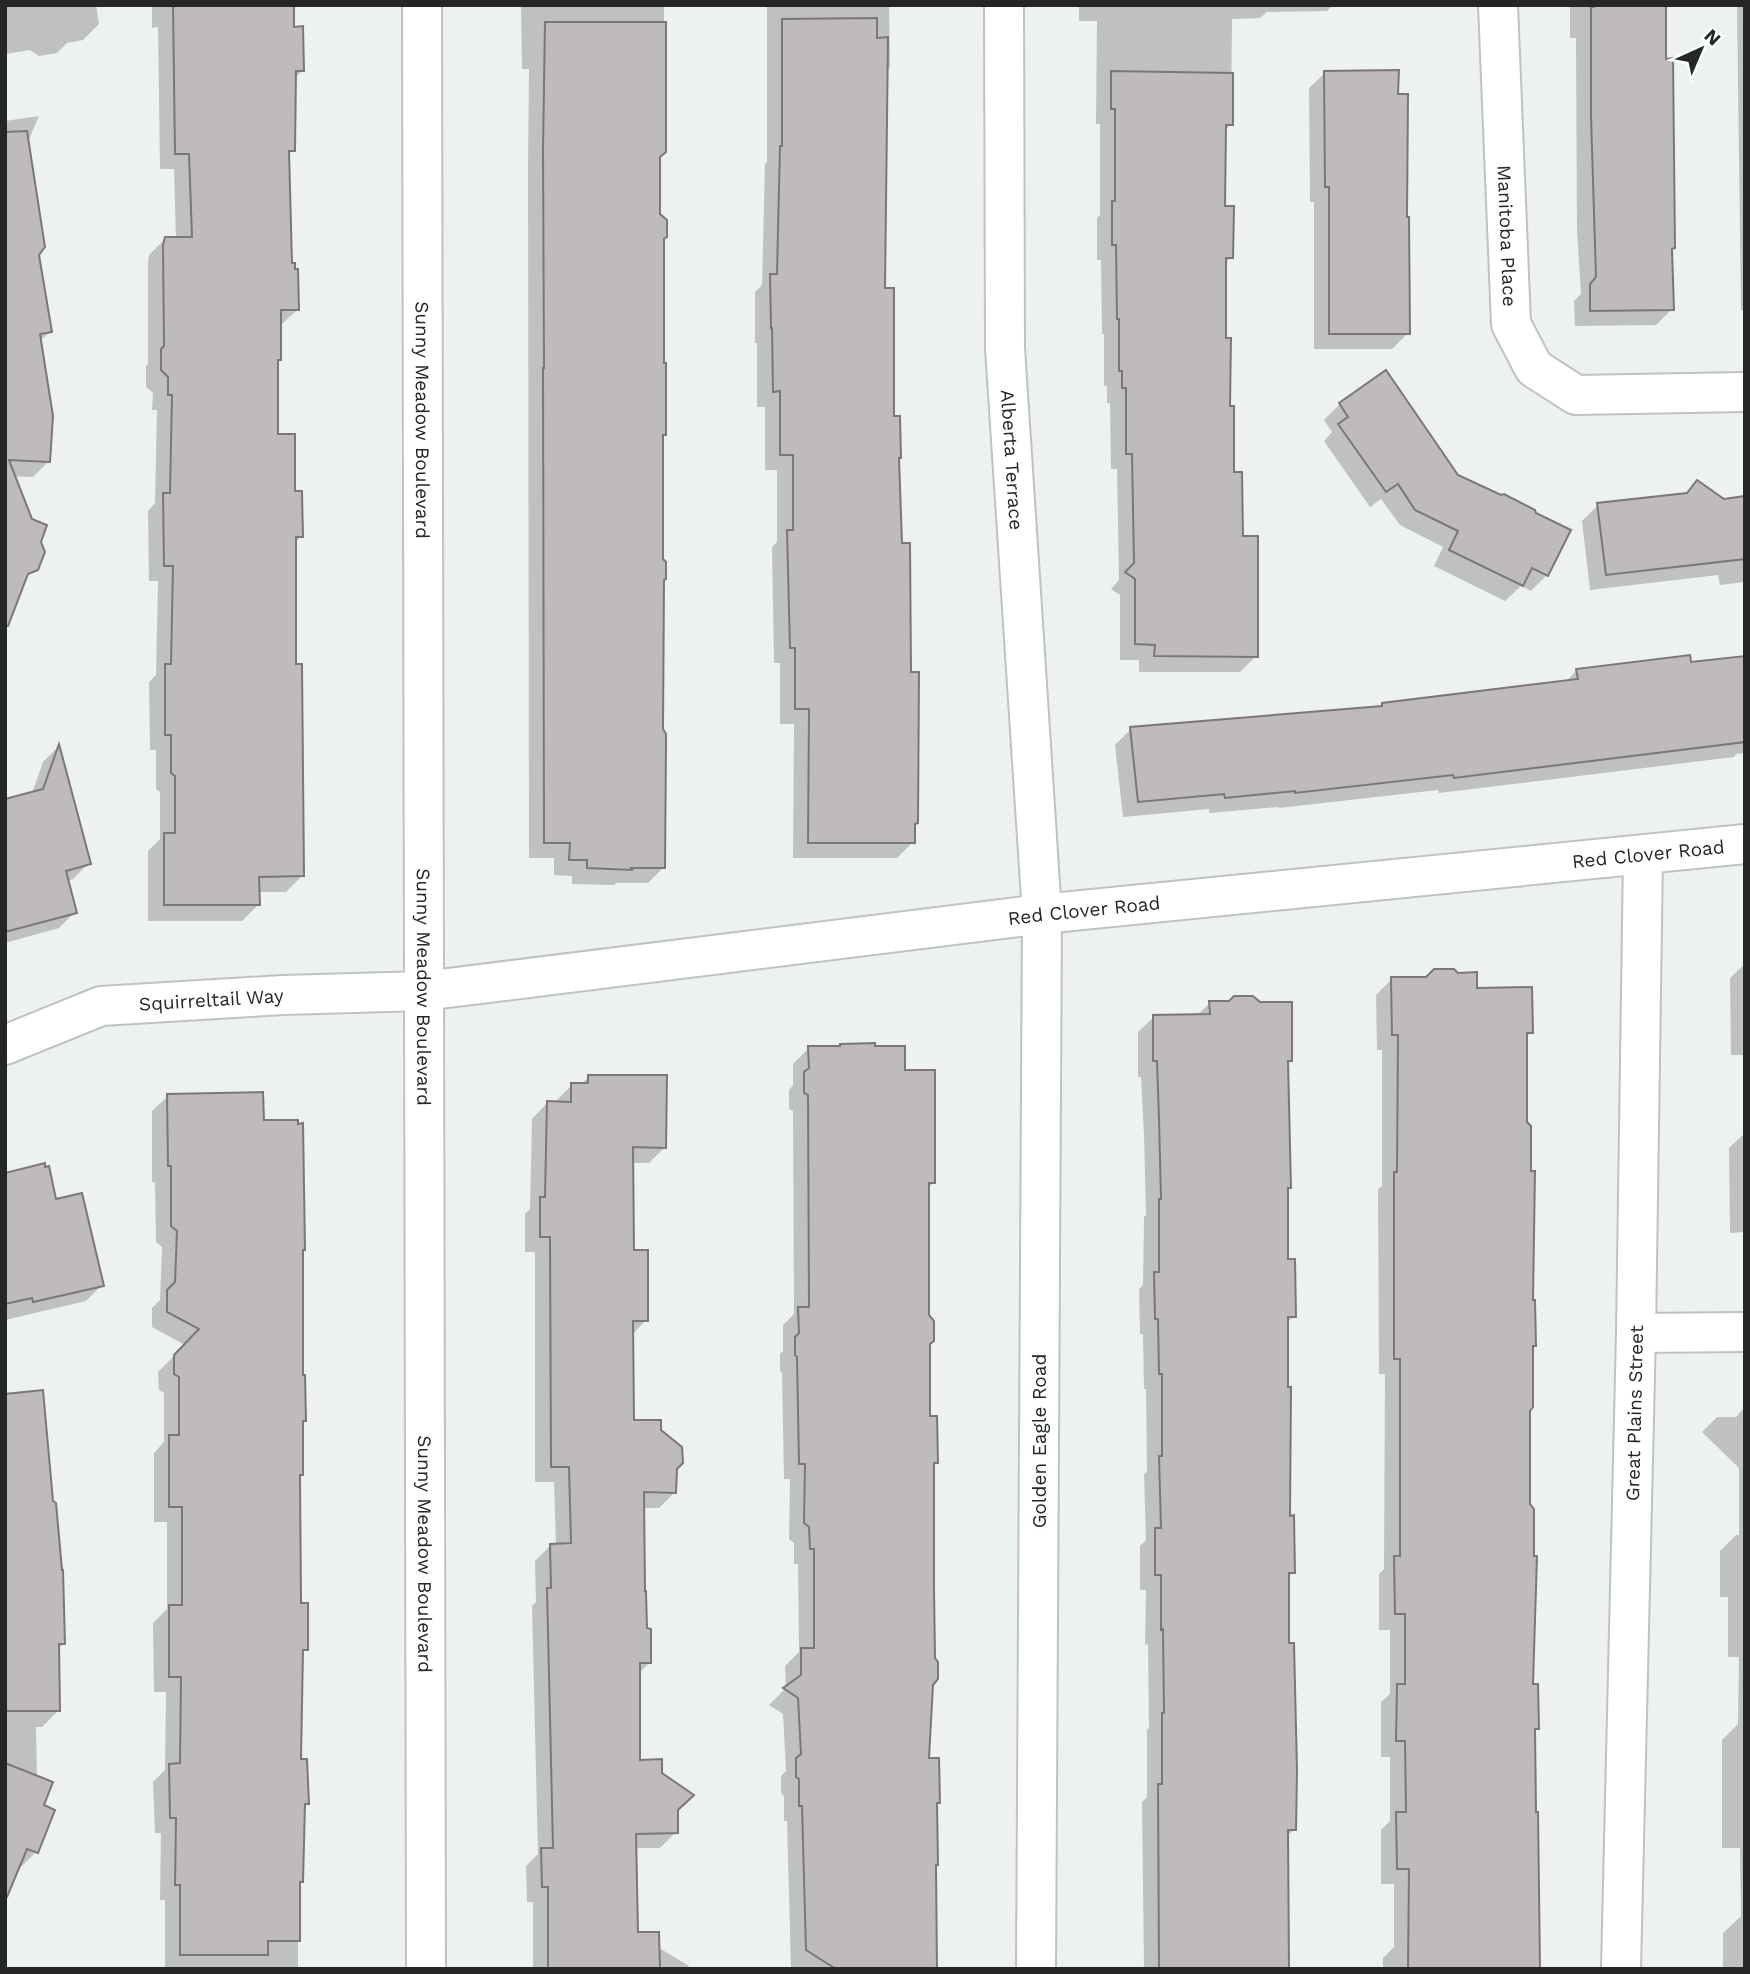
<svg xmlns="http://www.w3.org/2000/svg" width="1750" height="1974" viewBox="0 0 1750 1974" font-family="'Work Sans',sans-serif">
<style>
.shadow{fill:#0003}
.building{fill:#bebabd;stroke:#7b7779;stroke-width:2}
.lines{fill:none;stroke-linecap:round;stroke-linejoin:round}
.minor-casing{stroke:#bfc3c0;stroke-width:42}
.tertiary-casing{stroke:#bfc3c0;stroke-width:42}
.minor{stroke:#fff;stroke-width:38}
.tertiary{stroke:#fff;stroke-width:38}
.labels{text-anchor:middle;stroke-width:7;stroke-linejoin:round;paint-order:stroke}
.street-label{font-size:19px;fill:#252726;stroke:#fbfffc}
</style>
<rect width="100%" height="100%" fill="#eef2ee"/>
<!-- shadow -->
<g class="shadow">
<path d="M5 5H96L99 24 83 40 67 43 57 53 39 56 30 50 5 54Z"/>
<path d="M152 5H292L293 29 303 70 294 79 293 150 288 155 290 265 297 310 281 325 279 359 276 362V435L293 493 301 537 294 543V665L302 876 286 892H258V905L242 921H148V851L160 839V792L156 789V750H150L149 682 156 675 158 581H149L148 511 155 503 157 410H152L153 393 146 387V366L148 364V262L149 255 165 239H176L174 169H160L158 27 152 28Z"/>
<path d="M521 5H664V152L659 157 658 214 663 239 664 435 662 437 661 729 664 867 648 883H616L614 885 572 884V876L554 875V858H529L528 167 529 69H522Z"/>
<path d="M767 5H889L890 67 886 71 883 290 892 417 898 459 913 826V842L897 858H793L794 724H780V663H774L772 547 777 542V470H765V407H757V343H755V292L762 285 765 164 767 162Z"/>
<path d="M1079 5H1333L1327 11 1267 12 1260 18 1232 19 1231 124 1224 131 1223 208 1231 257 1224 264 1225 340 1233 474 1256 656 1240 672H1139V660H1120V595L1111 589 1119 580 1117 469H1111L1110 403H1107V386H1104V334H1102L1101 260H1097V218L1100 215V124H1096L1097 21H1079Z"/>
<path d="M1570 5H1665L1664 60 1673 248 1671 251 1672 309 1656 325 1575 326 1574 301 1581 294 1577 231 1576 38H1570Z"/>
<path d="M1737 5H1745V310H1741Z"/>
<path d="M1325 73 1397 95 1408 333 1392 349H1314V202H1310L1309 88Z"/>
<path d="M39 116 27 144 37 254 50 332 39 342 49 461 33 477 5 476V121Z"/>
<path d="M1340 404 1456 476 1500 497 1547 575 1531 591 1521 586 1505 601 1434 566 1443 547 1400 525 1381 499 1370 507 1324 441 1332 432 1324 420Z"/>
<path d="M1697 482 1724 500 1745 498V582L1720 585 1718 575 1590 590 1582 521 1598 505 1684 495Z"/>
<path d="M1745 658V753L1736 754 1734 757 1439 793 1438 790 1279 808V807L1209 813V809L1123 817 1115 745 1131 729 1380 708 1383 705 1565 683 1577 670 1690 664Z"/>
<path d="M58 747 89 863 73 879 67 881 75 912 59 928 5 943V801L32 793 43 762Z"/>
<path d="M1745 964V1055H1731L1730 978Z"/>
<path d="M1392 979 1476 990 1531 1032 1526 1037V1122L1532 1347 1529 1411 1531 1686 1537 1728 1534 1731 1538 1969H1383V1958L1394 1947V1884H1381V1830L1390 1821V1757H1381V1702L1390 1694V1630H1379V1574L1384 1569 1385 1374H1379L1378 1189 1382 1186V1050H1377L1376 995Z"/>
<path d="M1210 1003 1291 1060 1286 1064V1261L1294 1316 1286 1324 1288 1517 1293 1573 1287 1578 1288 1645 1295 1829 1286 1837 1287 1969H1144L1142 1802 1147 1797V1730L1149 1728 1148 1644 1145 1645 1146 1590H1140V1546L1146 1540 1144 1474 1147 1472 1146 1389H1144L1143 1334H1140L1139 1289 1143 1285 1144 1217 1146 1215 1144 1136 1141 1077H1138V1032L1154 1017 1196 1016Z"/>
<path d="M840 1046 904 1072 934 1182 928 1188V1418L936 1462 933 1466 931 1684 928 1760 938 1803 935 1806V1969H791L787 1821H784V1796L781 1793V1776L786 1771 783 1714 769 1705 786 1688 785 1666 799 1652 798 1564H794V1543L789 1539 790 1479H784L782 1373 780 1371V1354L783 1351V1325L794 1314 793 1111 789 1109V1090L793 1085V1064L809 1048H838Z"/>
<path d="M589 1076 665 1147 649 1163H631L632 1252 646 1320 632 1335V1422L659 1431 675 1468V1492L659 1508H642L645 1630 650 1662 638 1674V1761L661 1774 676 1811V1832L660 1848H634L636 1934 689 1966 686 1969H533V1902H527L526 1866 538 1854 532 1606 536 1602 535 1561 551 1545H556L554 1482H535V1252H525V1214L530 1209 532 1119 547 1103 556 1104V1101L572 1085H581Z"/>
<path d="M168 1096 262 1122 301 1376 304 1421 301 1424V1474L298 1477 299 1605 306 1649 301 1654 300 1761 307 1803 303 1807 302 1881 298 1885V1969H165V1900H160L161 1833H155L153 1782 165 1770 166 1692H154L153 1623 167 1609V1522H154V1453L164 1442V1393L159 1390 158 1372 185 1345 152 1327V1308L160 1300 162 1247 156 1242 155 1182H152V1111Z"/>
<path d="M1745 1133V1232L1730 1233 1729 1148Z"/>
<path d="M5 1175 55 1201 102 1285 86 1301 5 1320Z"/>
<path d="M5 1395 63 1644 58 1649V1711L42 1727H36L37 1777 42 1806 53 1811 36 1852 20 1868 5 1862Z"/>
<path d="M1745 1407V1969H1723V1933L1739 1918 1741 1917 1740 1848H1722V1740L1738 1724 1739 1657H1728V1597H1720V1551L1736 1535H1739V1468L1702 1432 1717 1417H1736Z"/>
</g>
<!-- building -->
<g class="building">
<path d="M173 5H294V27L303 26 304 71H296L295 151H289L292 263H295V269H298L299 310H281V360H278V434H295V491H302L303 537H296V664H302L304 876 259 877 260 905H164V833H175V776L171 773V735H165V664H171L173 566H164L163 493H170L172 395H168V377L161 370V349L164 346 163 245 165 237H192L189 154H175Z"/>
<path d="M1594 5H1666V59L1673 58 1675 248 1672 249 1674 310 1590 311V284L1596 277 1591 117V7H1594Z"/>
<path d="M877 18V38L888 37 885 288H894V416H900L901 458H899L902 543H910L911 672H919L918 823 915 824V843H808L809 709H795V648H790L787 530H793V455H780V391L773 392 772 328H771L770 274H777L780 146H782V19Z"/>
<path d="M545 22H666V152L660 157V214L667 220V237L664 239V363H666V435H663V559L666 562V579L664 580 663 729 666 734V744L665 868H631L632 870 587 868V860H569L570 843H544L543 368H544L543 150Z"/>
<path d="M1399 70 1398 94H1408L1407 217H1409L1410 334H1329V187H1325L1324 71Z"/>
<path d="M1111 71 1233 73V125H1226L1225 206H1234L1233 258H1226V338H1231L1230 406H1234V472H1242L1243 536H1258V657L1154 656 1155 645 1135 644V579L1125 572 1134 563 1132 454H1126V388H1122V371H1119V319H1117L1116 245H1112V201H1115V109H1111Z"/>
<path d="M27 131 45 247 39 255 52 332 40 334 53 416 50 462 9 460 32 519 47 525 41 542 45 552 38 570 28 574 8 626H5V132Z"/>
<path d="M1386 370 1458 475 1501 495 1504 494 1535 510 1536 513 1571 530 1548 576 1532 568 1523 586 1449 550 1458 531 1415 510 1398 484 1386 492 1338 424 1348 417 1339 403Z"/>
<path d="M1697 480 1724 499 1745 496V559L1606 575 1597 503 1687 493Z"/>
<path d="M1690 655 1691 662 1745 656V742L1454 778 1453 775 1295 793V791L1225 798 1224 794 1138 802 1130 727 1382 706V703L1578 679 1576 669Z"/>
<path d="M59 744 91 864 66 871 77 913 5 932V799L43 789Z"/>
<path d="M1434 969H1454L1458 973 1477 972V988L1532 987 1533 1033H1527V1122L1531 1126V1171H1535L1533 1300H1535L1536 1346H1533V1407L1530 1411V1504L1534 1509V1556H1537L1533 1684H1538L1539 1729H1535L1536 1812H1538L1540 1969H1408L1409 1869H1397L1396 1812H1406L1405 1741H1396L1397 1684H1405V1614H1395L1394 1556H1400V1359H1394V1172H1397L1398 1035H1392L1391 977H1426Z"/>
<path d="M1234 996H1253L1260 1002H1292V1061H1288L1291 1188H1288V1259H1295L1296 1317H1288V1387H1291L1290 1516 1294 1515 1295 1573H1289V1643H1294L1297 1771 1296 1830H1288L1289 1969H1159L1158 1784H1162V1713H1164L1163 1629 1161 1630V1575H1155V1528H1161L1159 1456H1162V1374H1159L1158 1319H1155L1154 1272H1159V1199H1161L1159 1119 1157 1061H1153V1015L1210 1014 1209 1001H1229Z"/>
<path d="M875 1043V1046H905V1070H935V1183H929V1315L934 1321V1341L930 1344V1416H937L938 1463H934V1587L935 1658 938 1662V1679L933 1685 929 1758H939L940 1803H937L938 1865H936L937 1969H836L806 1950 802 1806H799V1779L796 1777V1758L801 1754 798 1698 783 1688 801 1675V1648H814V1549H810L809 1527 804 1523 805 1464H799L797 1357 795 1355V1337L799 1333 798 1307H809L808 1095 804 1093V1072L809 1068 808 1046H840V1044Z"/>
<path d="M588 1075H667L666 1148 633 1147 634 1250H648V1321H633L634 1420H661V1430L682 1447 683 1463 677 1469 676 1493 644 1492 645 1591H646L647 1628 651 1629V1663H640V1760L662 1759V1773L694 1795 678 1810V1833L636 1834 638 1932H659L660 1969H548V1887H542L541 1848H553L547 1588H551L550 1544 571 1543 569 1467H551L550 1237H540V1197H545L547 1101 571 1102V1083H588Z"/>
<path d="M263 1092 264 1120H298V1124L303 1123 305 1250H303V1375H305L306 1421H303V1475H300L301 1603H308V1650H303L301 1759H307L309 1804H305L303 1882H300V1941H268V1955H180V1885H175L176 1818H170L169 1764 180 1763 181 1677H169V1605H182V1507H169V1435H179V1377L174 1374V1355L199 1329 167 1312V1290L175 1282 177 1231 171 1226V1166H168L167 1094Z"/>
<path d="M45 1163V1167L49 1166 56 1199 82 1193 104 1286 33 1302 32 1298 5 1304V1173Z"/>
<path d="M43 1390 53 1501 56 1503 62 1570H63L65 1644H59L60 1711H5V1394Z"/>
<path d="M5 1763 53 1782 44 1805 55 1810 38 1853 27 1849 7 1897H5Z"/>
</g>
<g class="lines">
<!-- minor casing -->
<g class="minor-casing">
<g id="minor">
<path id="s1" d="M1004 5 1005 348 1042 914 1036 1969"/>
<path id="s2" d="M1498 5 1511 324 1534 368 1576 395 1745 392"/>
<path id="s3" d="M5 1045 101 1006 283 995 424 991 1042 914 1745 844"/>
<path d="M1636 1333 1745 1332"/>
<path id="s4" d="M1621 1969 1636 1333 1643 856"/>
</g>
</g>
<!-- tertiary casing -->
<g class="tertiary-casing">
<g id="tertiary">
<path id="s5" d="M422 5 426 1969"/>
</g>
</g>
<!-- minor -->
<use href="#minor" class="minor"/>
<!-- tertiary -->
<use href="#tertiary" class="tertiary"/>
</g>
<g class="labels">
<!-- street labels -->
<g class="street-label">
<text dy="7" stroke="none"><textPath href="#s2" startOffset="231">Manitoba Place</textPath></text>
<text dy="7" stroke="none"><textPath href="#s5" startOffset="415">Sunny Meadow Boulevard</textPath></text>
<text dy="7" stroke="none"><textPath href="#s1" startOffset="455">Alberta Terrace</textPath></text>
<text dy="7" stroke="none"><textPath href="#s3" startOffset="1659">Red Clover Road</textPath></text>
<text dy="7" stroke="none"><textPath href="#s3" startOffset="1092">Red Clover Road</textPath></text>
<text dy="7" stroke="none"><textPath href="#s5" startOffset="982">Sunny Meadow Boulevard</textPath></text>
<text dy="7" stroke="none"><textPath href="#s3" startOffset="214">Squirreltail Way</textPath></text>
<text dy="7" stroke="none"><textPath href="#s4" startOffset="556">Great Plains Street</textPath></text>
<text transform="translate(1039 1441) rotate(-90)" y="7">Golden Eagle Road</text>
<text dy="7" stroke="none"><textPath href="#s5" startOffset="1549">Sunny Meadow Boulevard</textPath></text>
</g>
</g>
<!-- border -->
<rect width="1750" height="1974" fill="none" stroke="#252726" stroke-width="14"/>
<!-- north arrow -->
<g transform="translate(1701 49) rotate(44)" stroke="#fbfffc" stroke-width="5" paint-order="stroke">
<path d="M0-5L12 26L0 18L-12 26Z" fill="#252726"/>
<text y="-10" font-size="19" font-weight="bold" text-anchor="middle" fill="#252726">N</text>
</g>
</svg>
